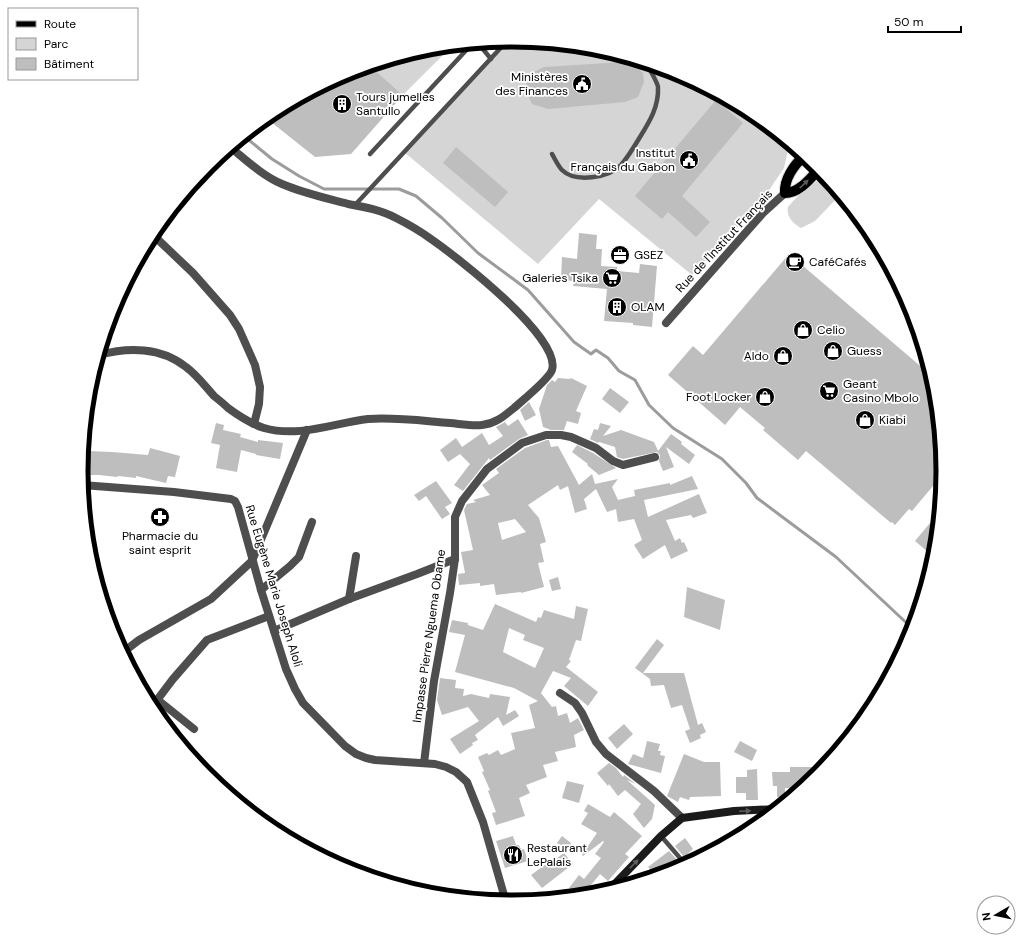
<svg xmlns="http://www.w3.org/2000/svg" width="1024" height="943" viewBox="0 0 1024 943" font-family="'DM Sans',sans-serif">
<style>
.green{fill:#d5d5d5}
.lines{fill:none;stroke-linecap:round;stroke-linejoin:round}
.stream{stroke:#9c9c9c;stroke-width:3}
.building{fill:#bebebe;fill-rule:evenodd}
.primary-casing{stroke:#dbdbdb;stroke-width:12}
.service{stroke:#4e4e4e;stroke-width:4.5}
.minor{stroke:#4e4e4e;stroke-width:8}
.tertiary{stroke:#4e4e4e;stroke-width:8}
.secondary{stroke:#1b1b1b;stroke-width:8}
.primary{stroke:#000;stroke-width:10}
.oneway{fill:#595959}
.oneway2{fill:#5f5f5f}
.labels{text-anchor:middle;stroke-width:3.5;stroke-linejoin:round;paint-order:stroke}
.poi-label{font-size:12px;fill:#000;stroke:#fff;text-anchor:start}
.street-label{font-size:12px;fill:#000;stroke:#fff}
.rim{fill:none;stroke:#000;stroke-width:5}
</style>
<rect width="100%" height="100%" fill="#fff"/>
<!-- green -->
<g class="green">
<path d="M508 40 596 48 677 73 752 113 785 140 789 146 784 168 759 205 692 275 599 199 538 264 404 152Z"/>
<path d="M452 46 403 95 370 66 428 48Z"/>
<path d="M826 177 840 195 815 221 801 228C793 224 786 216 788 207 798 195 811 182 826 177Z"/>
</g>
<g class="lines">
<!-- stream -->
<path class="stream" d="M244 136 272 159 299 176 324 189H399L416 196 442 218 478 253 528 290 574 342 591 354 596 350 608 358 619 371 635 380 649 405 673 428 722 459 746 483 757 498 836 557 913 629"/>
</g>
<!-- building -->
<g class="building">
<path d="M623 62 637 67 643 73 644 82 638 97 625 102 548 109 532 104 525 90 530 74 544 67Z"/>
<path d="M370 66 403 95 351 154 315 157 266 118 272 113 347 73Z"/>
<path d="M716 100 743 123 682 196 710 222 696 237 668 212 662 219 635 196Z"/>
<path d="M456 147 508 192 495 207 443 163Z"/>
<path d="M579 233 597 235 596 249H602L601 266 617 267V271L639 273 640 264 657 266 652 327 633 325V323L604 321 607 289 573 286 574 281 561 280 562 257 577 259Z"/>
<path d="M789 254 932 376 935 388 943 474 912 511 909 509 895 525 892 522 891 523 806 451 798 460 763 430 765 428 740 407 725 425 668 375 693 346 703 355Z"/>
<path d="M558 378 570 379 571 378 587 386 576 411 581 413 578 424 567 421 564 430H551L543 427 539 409 547 385 552 380 555 382Z"/>
<path d="M610 388 629 402 620 413 602 399Z"/>
<path d="M529 402 536 415 525 421 520 410Z"/>
<path d="M518 419 528 435 519 439 490 460 489 458 463 491 454 485 470 464 460 454 448 462 440 450 456 438 462 447 482 433 489 445 503 436 496 427 505 422 508 426Z"/>
<path d="M216 423 224 425 223 430 241 434 240 437 258 442V440L283 443 280 459 256 455V454L241 450 237 472 216 468 220 445 211 443Z"/>
<path d="M600 423 611 426 603 436 621 430 654 442 658 451 671 434 682 442 681 444 695 455 689 464 666 447 674 467 663 471 659 461 660 455 657 452 623 459 617 457 615 447 599 442 598 443 590 439 594 429 598 430Z"/>
<path d="M547 440H549L551 447 558 446 579 485 592 474 595 484 618 479 612 487 618 500 635 496 634 490 670 483V485L692 476 698 489 644 500 648 517 699 494 707 513 693 518 691 515 666 520 675 541 680 538 682 543 684 542 688 551 671 559 665 545 643 559 634 545 642 540 634 519 618 522 616 509 607 512 596 489 584 499 587 509 575 513 568 486 560 490 558 485 528 505 539 518 546 542 540 544 544 562 538 563 544 587 521 593V592L496 595 494 584 480 586V583L459 585 458 574 465 573 461 552 473 550 464 510 467 504 476 502 473 500 490 495 482 485 499 473 496 469 525 448ZM515 519 526 532 502 540 498 523Z"/>
<path d="M577 445 593 453 616 468 599 475 587 465 588 464 572 452Z"/>
<path d="M150 448 180 456 175 477 168 476 166 483 136 476V478L118 476 117 477 99 475H87L88 451 112 452 148 455Z"/>
<path d="M436 481 452 503 445 507 450 514 442 519 426 496 419 501 414 495Z"/>
<path d="M940 511 935 556V558L915 541Z"/>
<path d="M558 577 561 589 552 591 549 580Z"/>
<path d="M687 587 725 600 720 630 684 617Z"/>
<path d="M495 604 536 622 538 617 541 618 544 610 574 619 576 606 588 609 581 641 576 640 569 660 571 661 566 667 598 692 588 706 564 686 571 678 553 671 541 693 552 707 556 706 558 716 567 713 570 723 578 718 584 730 574 735 576 747 555 752 558 761 543 765 547 777 526 785 530 793 519 798 525 816 496 825 492 813 496 812 488 791 490 790 482 772 484 771 478 757 487 753 489 755 498 750 501 755 515 749 511 733 535 728 529 705 538 701 514 688 455 672 465 635 449 632 452 620 468 623V625L483 630ZM509 628 525 635 523 640 544 648 535 668 503 652Z"/>
<path d="M657 639 664 645 643 673H684L698 725 702 723 706 732 700 735 701 738 690 743 685 731 690 729 682 705 671 708 664 685 651 686 650 679 635 668Z"/>
<path d="M440 678 456 680 455 688 464 689 463 696 471 694 489 698 490 694 510 697 506 715 515 710 519 716 503 726 498 717 475 735 478 740 472 743 473 745 460 754 450 739 479 721 468 707 442 715 437 700Z"/>
<path d="M624 724 633 734 617 749 608 738Z"/>
<path d="M647 741 660 744 658 751H661L660 755 665 756 661 773 628 764 633 754 643 758Z"/>
<path d="M740 741 757 750 752 761 734 752Z"/>
<path d="M684 754 704 762H720L721 796 690 797 689 800 680 797 678 802 667 796Z"/>
<path d="M609 763 616 768 623 777 624 775 636 784 627 780 655 805 652 819 644 828 633 814 641 804 625 790 618 796 609 784 608 786 597 773Z"/>
<path d="M790 767H812V781L802 789 785 788V797H777V786H773L772 772H790Z"/>
<path d="M757 769 758 800H746V793H736V777H747V770Z"/>
<path d="M567 781 584 785 579 803 562 798Z"/>
<path d="M588 804 610 817 614 812 642 836 625 854 629 857 608 881 600 874 582 896H579L569 888 579 875 584 879 601 858 595 854 604 842 603 841 583 856 582 855 597 833 581 824 588 813 584 811Z"/>
<path d="M513 836 516 845H519L521 850 524 849 528 861 505 868 496 841Z"/>
<path d="M562 836 571 843 567 850 557 843Z"/>
<path d="M685 838 693 849 684 857 675 846Z"/>
<path d="M669 851 678 861 677 862 681 868 634 883 650 869 648 867Z"/>
<path d="M564 853 573 864 542 888 531 875 549 862 550 863Z"/>
<path d="M539 891 546 900 527 902Z"/>
</g>
<g class="lines">
<!-- primary casing -->
<g class="primary-casing">
<path id="primary" d="M804 156C794 165 784 179 785 193 799 193 810 179 819 169"/>
</g>
<!-- service -->
<g class="service">
<path d="M478 43 491 59"/>
<path d="M640 65 649 67 653 66"/>
<path d="M370 154 472 44"/>
<path d="M552 154C555 159 558 166 562 170 575 183 609 178 621 165 628 157 634 147 640 137 650 121 659 106 658 87 657 81 651 73 649 67"/>
<path d="M355 205 508 40"/>
<path d="M661 836 686 865"/>
</g>
<!-- minor -->
<g class="minor">
<path d="M152 234 193 273 230 315 239 329 255 365 260 387 259 404 254 424"/>
<path d="M666 323 763 213 785 193"/>
<path d="M99 355C128 347 161 347 186 367 197 375 205 386 214 396 219 400 224 404 228 408 239 416 251 424 264 428 299 438 334 423 368 419 395 417 424 421 450 423 461 424 472 426 482 425 495 424 504 416 514 408 523 400 549 379 552 370 562 338 457 257 431 239 420 231 408 224 396 218 381 210 365 207 348 204 326 198 303 193 282 184 263 176 246 160 230 147"/>
<path d="M261 590 290 566 299 557 312 522"/>
<path d="M349 599 356 556"/>
<path d="M274 631 349 599 417 574 455 559"/>
<path d="M122 653 139 640 211 599 252 561 307 430"/>
<path d="M560 693 575 703 582 713 596 742 606 754 654 791 682 818"/>
<path d="M158 700 194 729"/>
<path d="M151 708 173 679 207 640 269 616"/>
<path d="M424 763 434 681 450 593 455 559V517L462 501 487 469 522 443 546 435H561L571 437 596 448 613 461 623 465 655 457"/>
</g>
<!-- tertiary -->
<path class="tertiary" d="M82 485 174 492 231 499 235 501 238 507 261 590 286 669 295 689 303 703 345 746 356 754 366 758 375 760 435 764 446 767 456 772 467 782 483 822 506 902"/>
<!-- secondary -->
<path class="secondary" d="M607 892 661 836 682 818 734 811 777 809"/>
<!-- primary -->
<use href="#primary" class="primary"/>
</g>
<!-- one-way arrows -->
<defs><path id="oneway-solid" d="M-6-.8H1V-3.2L6.5 0L1 3.2V.8H-6Z"/></defs>
<use class="oneway" href="#oneway-solid" transform="translate(804 184) rotate(-44)"/>
<g class="oneway2">
<use href="#oneway-solid" transform="translate(745 811) rotate(-3)"/>
<use href="#oneway-solid" transform="translate(634 864) rotate(-46)"/>
</g>
<!-- icons -->
<defs>
<g id="civic-disc" transform="scale(1)"><circle r="9.5" fill="#000" stroke="#fff"/><path d="M-.6-6.5H3V-4.5H.6V-3L4-1V1h2V6H-6V1h2V-1L-.6-3ZM-1.2 2.5V6h2.4V2.5Z" fill="#fff"/></g>
<g id="building-disc" transform="scale(1)"><circle r="9.5" fill="#000" stroke="#fff"/><path d="M-4-6H4V6H1V3H-1V6H-4ZM-2.5-4.3h1.7v1.8h-1.7ZM.8-4.3h1.7v1.8H.8ZM-2.5-1h1.7V.8h-1.7ZM.8-1h1.7V.8H.8Z" fill="#fff"/></g>
<g id="office-disc" transform="scale(1)"><circle r="9.5" fill="#000" stroke="#fff"/><path d="M-6-3h4V-5.5h4V-3h4V5H-6ZM-1-4.5V-3h2v-1.5ZM-6 0V1H6V0Z" fill="#fff"/></g>
<g id="cafe-disc" transform="scale(1)"><circle r="9.5" fill="#000" stroke="#fff"/><path d="M-5.5-4.5H6V0H3Q3 3.5 0 3.5H-2.5Q-5.5 3.5-5.5 0ZM3-3.2v2h1.7v-2ZM-6 4.5H4V6H-6Z" fill="#fff"/></g>
<g id="supermarket-disc" transform="scale(1)"><circle r="9.5" fill="#000" stroke="#fff"/><path d="M-6-5.5h2.5l.6 2H6L4.5 2H-2.5L-4.4-4H-6ZM-1.5 3.2a1.3 1.3 0 1 0 .1 0ZM3 3.2a1.3 1.3 0 1 0 .1 0Z" fill="#fff"/></g>
<g id="shop-disc" transform="scale(1)"><circle r="9.5" fill="#000" stroke="#fff"/><path d="M-5-2.5h2.3a2.7 3.5 0 0 1 5.4 0H5L5.5 6h-11ZM-1.5-2.5h3a1.5 2.3 0 0 0-3 0Z" fill="#fff"/></g>
<g id="pharmacy-disc" transform="scale(1)"><circle r="9.5" fill="#000" stroke="#fff"/><path d="M-2-6h4v4h4v4h-4v4h-4v-4h-4v-4h4Z" fill="#fff"/></g>
<g id="restaurant-disc" transform="scale(1)"><circle r="9.5" fill="#000" stroke="#fff"/><path d="M-5-6h1v4h1v-4h1v4h1v-4h1v5L-1.5 .5V6h-2V.5L-5-1ZM5-6V6H3V1.5H1.5Q1.5-4 5-6Z" fill="#fff"/></g>
</defs>
<g fill-rule="evenodd">
<use href="#civic-disc" x="582" y="84"/>
<use href="#building-disc" x="342" y="104"/>
<use href="#civic-disc" x="689" y="160"/>
<use href="#office-disc" x="620" y="255"/>
<use href="#cafe-disc" x="795" y="262"/>
<use href="#supermarket-disc" x="612" y="278"/>
<use href="#building-disc" x="617" y="307"/>
<use href="#shop-disc" x="803" y="330"/>
<use href="#shop-disc" x="833" y="351"/>
<use href="#shop-disc" x="783" y="356"/>
<use href="#supermarket-disc" x="829" y="391"/>
<use href="#shop-disc" x="765" y="397"/>
<use href="#shop-disc" x="865" y="420"/>
<use href="#pharmacy-disc" x="160" y="517"/>
<use href="#restaurant-disc" x="513" y="855"/>
</g>
<g class="labels">
<!-- poi labels -->
<g class="poi-label">
<text x="568" y="81" text-anchor="end">Ministères<tspan x="568" dy="14">des Finances</tspan></text>
<text x="356" y="101">Tours jumelles<tspan x="356" dy="14">Santullo</tspan></text>
<text x="675" y="157" text-anchor="end">Institut<tspan x="675" dy="14">Français du Gabon</tspan></text>
<text x="634" y="259">GSEZ</text>
<text x="809" y="266">CaféCafés</text>
<text x="598" y="282" text-anchor="end">Galeries Tsika</text>
<text x="631" y="311">OLAM</text>
<text x="817" y="334">Celio</text>
<text x="847" y="355">Guess</text>
<text x="769" y="360" text-anchor="end">Aldo</text>
<text x="843" y="388">Geant<tspan x="843" dy="14">Casino Mbolo</tspan></text>
<text x="751" y="401" text-anchor="end">Foot Locker</text>
<text x="879" y="424">Kiabi</text>
<text x="160" y="540" text-anchor="middle">Pharmacie du<tspan x="160" dy="14">saint esprit</tspan></text>
<text x="527" y="852">Restaurant<tspan x="527" dy="14">LePalais</tspan></text>
</g>
<!-- street labels -->
<g class="street-label">
<text transform="translate(724 241) rotate(-47)" y="4">Rue de l'Institut Français</text>
<text transform="translate(274 586) rotate(73)" y="4">Rue Eugène Marie Joseph Aloli</text>
<text transform="translate(429 636) rotate(-82)" y="4">Impasse Pierre Nguema Obame</text>
</g>
</g>
<!-- crop -->
<path d="M0 0H1024V943H0ZM88 471a424 424 0 1 1 848 0a424 424 0 1 1-848 0Z" fill="#fff" fill-rule="evenodd"/>
<path class="rim" d="M88 471a424 424 0 1 1 848 0a424 424 0 1 1-848 0Z"/>
<!-- legend -->
<rect x="8" y="8" width="130" height="72" fill="#ffffff" stroke="#999999"/>
<rect x="16" y="21" width="20" height="6" fill="#000000" stroke="#999999"/>
<text x="44" y="28" font-size="12" fill="#000000">Route</text>
<rect x="16" y="38" width="20" height="12" fill="#d5d5d5" stroke="#999999"/>
<text x="44" y="48" font-size="12" fill="#000000">Parc</text>
<rect x="16" y="58" width="20" height="12" fill="#bebebe" stroke="#999999"/>
<text x="44" y="68" font-size="12" fill="#000000">Bâtiment</text>
<!-- north arrow -->
<g transform="translate(996 915) rotate(261)"><circle r="19" fill="#ffffff" stroke="#999999"/>
<path d="M0-3L7 15L0 10L-7 15Z" fill="#000000"/>
<text y="-6" font-size="11" font-weight="bold" text-anchor="middle" fill="#000000">N</text>
</g>
<!-- scale -->
<path d="M888 26v6h73v-6" fill="none" stroke="#000000" stroke-width="2"/>
<text x="894" y="26" font-size="12" fill="#000000" stroke="#ffffff" stroke-width="3" paint-order="stroke">50 m</text>
</svg>
